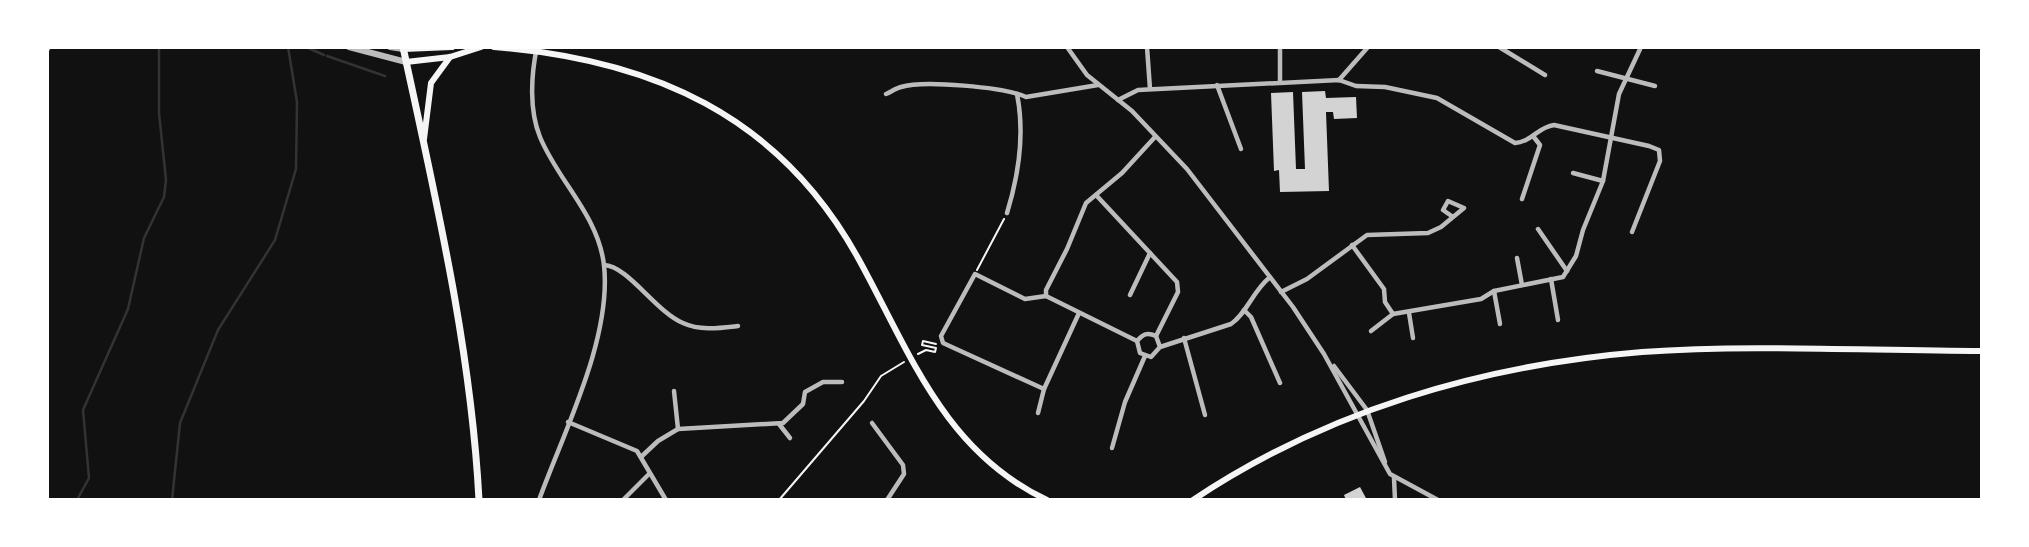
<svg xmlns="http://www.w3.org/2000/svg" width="2029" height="547" viewBox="0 0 2029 547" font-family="Cabin,sans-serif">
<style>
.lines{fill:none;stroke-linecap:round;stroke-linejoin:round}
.stream{stroke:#333;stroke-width:2.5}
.building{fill:#d3d3d3}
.path{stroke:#f5f5f5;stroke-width:2}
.minor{stroke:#bcbcbc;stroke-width:4.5}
.tertiary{stroke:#bcbcbc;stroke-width:6}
.secondary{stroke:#f5f5f5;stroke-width:6}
.primary{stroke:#f5f5f5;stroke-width:7}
</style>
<rect width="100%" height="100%" fill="#111"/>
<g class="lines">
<!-- stream -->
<g class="stream">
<path d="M306 47 324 55"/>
<path d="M327 56 385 76"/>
<path d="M77 500 89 478 83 410 128 309 144 238 164 197 166 180 159 113V47"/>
<path d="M172 500 180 423 218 330 275 240 296 169 297 102 288 47"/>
</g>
</g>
<!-- building -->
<g class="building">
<path d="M1325 91 1326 98 1356 97 1357 118 1334 119 1333 112H1326L1329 191 1280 192 1279 170 1274 171 1271 93 1293 92 1296 169H1305L1302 92Z"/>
<path d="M1360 487 1367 500H1346L1344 495Z"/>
</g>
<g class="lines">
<!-- path -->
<g class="path">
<path d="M977 270 1004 219"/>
<path d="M918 354 926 350 935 352 936 348 922 345 923 341 936 344"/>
<path d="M779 500 864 401 881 376 904 362"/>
</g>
<!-- minor -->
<g class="minor">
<path d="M537 47C531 75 529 110 540 137 558 181 598 215 604 265 612 338 564 431 539 500"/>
<path d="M1067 47 1087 75 1132 111 1187 169 1293 307 1324 354 1390 474 1438 500"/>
<path d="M1147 47 1150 89"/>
<path d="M1499 47 1545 75"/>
<path d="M47 50 49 47"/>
<path d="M1597 71 1655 86"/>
<path d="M1339 80 1368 47"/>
<path d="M1280 82V47"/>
<path d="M1217 85 1241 149"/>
<path d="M886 94C891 92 896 88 901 87 923 80 1005 87 1026 97L1098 85"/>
<path d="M1118 100 1138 90 1339 80 1356 86 1385 87 1437 98 1515 143C1531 142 1538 127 1554 125L1649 146 1659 150 1660 161 1632 232"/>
<path d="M1573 173 1603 181"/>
<path d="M1096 195 1177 282 1178 292 1156 336"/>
<path d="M1522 199 1540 145 1533 136"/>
<path d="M1007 213C1019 174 1025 134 1017 94"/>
<path d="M1538 229 1567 271"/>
<path d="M1352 245 1384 289 1385 302 1393 314 1481 299 1494 291 1563 277 1576 256 1583 230 1603 181 1619 94 1641 47"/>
<path d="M1517 258 1522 285"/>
<path d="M604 265C628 266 655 311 683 323 700 331 720 328 738 326"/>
<path d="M1551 279 1558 320"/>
<path d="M1494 291 1500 324"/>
<path d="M1281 292 1307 279 1367 235 1428 233 1441 227 1464 208 1448 201 1443 210 1453 217"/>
<path d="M1130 295 1150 253"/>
<path d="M1046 296V290L1067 249 1086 203 1122 173 1155 137"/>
<path d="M1244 310 1251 317 1280 383"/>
<path d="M1409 313 1413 338"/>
<path d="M1371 331 1393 314"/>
<path d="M1184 338 1205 415"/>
<path d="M1160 347 1156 336C1147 332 1143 334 1137 341L1140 353 1151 357 1160 347 1231 324C1247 313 1253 291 1269 278"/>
<path d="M1334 366 1367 410 1385 462"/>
<path d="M1044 389 943 343 941 336 975 274 1025 299 1046 296 1137 341"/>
<path d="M674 391 678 429"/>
<path d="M1038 413 1044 389 1079 313"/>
<path d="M568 422 637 451 666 500"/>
<path d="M872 423 903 465 904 474 887 500"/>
<path d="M779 424 790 438"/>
<path d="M1112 448 1125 402 1145 356"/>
<path d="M641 457 658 441 678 429 783 423 803 404 805 392 823 382H842"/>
<path d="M1394 478 1395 500"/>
<path d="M623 500 649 474"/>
</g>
<!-- tertiary -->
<g class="tertiary">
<path d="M349 47 406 62"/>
<path d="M390 47 403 49"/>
</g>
<!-- secondary -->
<g class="secondary">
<path d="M494 47C651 59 779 115 858 258 909 350 943 451 1047 500"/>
<path d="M403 49 452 47"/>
<path d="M406 62 450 57 481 47"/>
<path d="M424 139 431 83 450 57"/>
<path d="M1193 500C1326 411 1482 365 1642 352 1754 344 1869 351 1982 351"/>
</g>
<!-- primary -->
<path class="primary" d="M403 47C435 196 471 347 479 500"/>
</g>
<!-- border -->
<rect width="2029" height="547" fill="none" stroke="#ffffff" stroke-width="98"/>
</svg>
